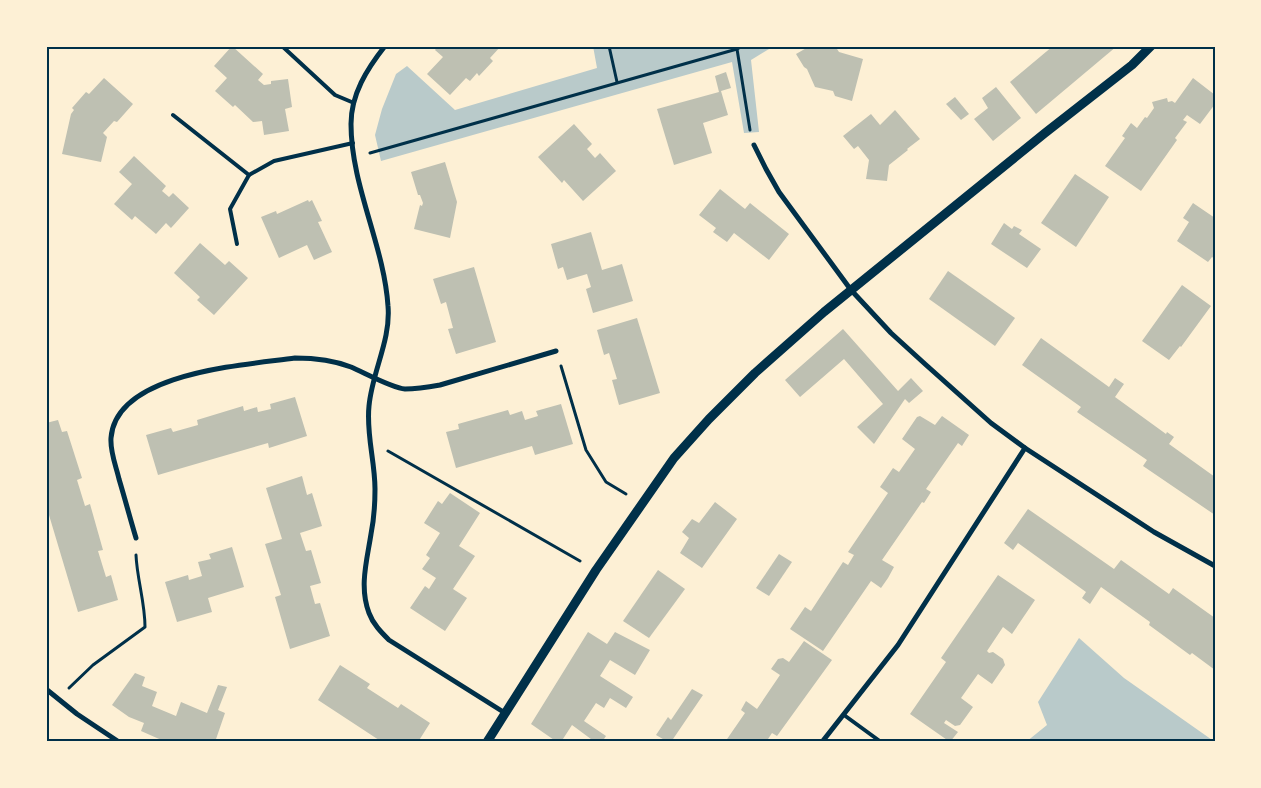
<svg xmlns="http://www.w3.org/2000/svg" width="1261" height="788" viewBox="0 0 1261 788" font-family="'Noto Sans',sans-serif">
<style>
.green{fill:#b9caca}
.building{fill:#bec0b2}
.lines{fill:none;stroke-linecap:round;stroke-linejoin:round}
.path{stroke:#003049;stroke-width:3}
.service{stroke:#003049;stroke-width:4}
.minor{stroke:#003049;stroke-width:5}
.tertiary{stroke:#003049;stroke-width:9}
.neatline{fill:none;stroke:#003049;stroke-width:2}
</style>
<rect width="100%" height="100%" fill="#fdf0d5"/>
<!-- green -->
<g class="green">
<path d="M593 46H774L751 60 759 132 744 133 732 62 381 161 375 135 382 109 396 74 407 66 455 110 597 68Z"/>
<path d="M1079 638 1124 678 1215 742H1026L1047 725 1038 702Z"/>
</g>
<!-- building -->
<g class="building">
<path d="M232 46 263 74 258 80 264 85 271 84V81L288 79 292 107 285 109 289 131 264 135 262 121 253 122 235 105 233 107 215 91 227 78 214 66Z"/>
<path d="M438 46H501L490 58 493 61 479 76 477 73 470 81 466 78 450 95 427 74 443 57 435 50Z"/>
<path d="M810 46H835L839 52 863 59 852 101 835 96 833 91 815 87 807 69 804 67 796 54Z"/>
<path d="M1053 46H1117L1036 114 1010 82Z"/>
<path d="M726 72 731 88 721 91 728 115 703 123 712 153 674 165 657 109 719 92 715 76Z"/>
<path d="M104 78 133 104 117 122 114 121 103 133 107 137 101 162 62 154 71 114 74 110 72 108 86 92 89 94Z"/>
<path d="M1193 78 1215 95V104L1200 124 1187 115 1183 120 1187 122 1175 138 1177 140 1141 191 1105 166 1125 138 1122 136 1131 123 1137 128 1145 117 1147 118 1154 108 1152 102 1167 98 1168 102 1172 101 1175 103Z"/>
<path d="M996 87 1021 118 993 141 974 119 988 108 982 98Z"/>
<path d="M955 97 969 114 961 120 946 104Z"/>
<path d="M895 110 920 139 907 149 908 150 889 165 887 181 866 179 869 160 858 146 854 149 843 136 871 114 880 125Z"/>
<path d="M574 124 592 144 587 149 595 158 600 153 616 171 583 201 564 180 562 183 538 157Z"/>
<path d="M134 156 166 186 162 191 169 197 173 193 189 208 171 228 166 223 156 234 135 216 132 220 114 204 132 184 119 172Z"/>
<path d="M445 162 457 202 450 238 414 229 420 205 422 206 423 203 420 195H418L411 172Z"/>
<path d="M1075 174 1109 197 1076 247 1041 223Z"/>
<path d="M720 189 745 209 750 203 789 234 769 260 734 233 727 242 713 232 716 228 699 215Z"/>
<path d="M308 200 309 202 312 200 322 221 318 222 332 252 314 260 307 245 279 258 261 217 276 211 277 214Z"/>
<path d="M1193 203 1215 218V259L1212 257 1208 262 1177 241 1189 222 1183 218Z"/>
<path d="M1004 223 1012 229 1014 226 1022 230 1019 234 1041 249 1027 268 991 244Z"/>
<path d="M591 232 602 270 622 264 633 301 593 313 586 289 591 287 587 274 567 280 563 267 558 269 551 244Z"/>
<path d="M200 243 225 265 229 261 248 278 214 315 197 300 200 297 174 273Z"/>
<path d="M474 267 496 342 456 354 448 329 453 328 446 302 441 304 433 279Z"/>
<path d="M948 271 1015 318 995 346 929 299Z"/>
<path d="M1182 285 1211 306 1181 347 1180 346 1169 360 1142 341Z"/>
<path d="M637 318 660 393 619 405 612 380 617 379 609 353 604 355 597 330Z"/>
<path d="M843 329 898 391 911 378 923 391 909 403 905 399 874 444 857 427 883 404 844 359 800 397 785 380Z"/>
<path d="M1041 338 1109 387 1115 378 1124 384 1115 397 1166 434 1167 432 1174 437 1169 444 1215 477V515L1143 466 1147 460 1077 412 1081 407 1022 365Z"/>
<path d="M295 397 307 436 269 448 268 443 158 475 146 435 171 428 173 432 198 425 197 420 243 406 244 411 257 407 258 412 271 409 270 404Z"/>
<path d="M561 404 573 444 535 455 532 446 456 468 446 432 459 429 458 424 508 410 510 415 522 411 525 420 538 416 536 411Z"/>
<path d="M920 416 935 425 942 416 969 435 962 446 958 443 926 489 931 492 924 503 922 502 882 560 894 567 888 578 881 588 871 581 823 651 790 629 805 607 811 611 843 562 848 565 854 555 848 552 888 493 880 487 893 468 899 472 915 449 902 439 917 417Z"/>
<path d="M58 420 62 432 67 431 82 478 77 480 85 506 90 504 103 550 98 551 106 577 111 575 118 600 78 612 46 505V423Z"/>
<path d="M302 476 307 495 312 493 322 526 300 533 306 551 311 550 321 583 310 586 315 604 320 603 330 636 290 649 275 597 281 595 265 544 282 539 266 488Z"/>
<path d="M450 493 480 513 459 546 475 556 453 589 467 598 445 631 410 608 425 586 429 589 436 578 422 569 430 558 426 555 440 533 424 523 438 501 442 504Z"/>
<path d="M715 502 737 519 702 568 680 553 689 538 682 532 692 519 699 523Z"/>
<path d="M1028 509 1114 569 1121 560 1169 594 1173 588 1215 618V670L1192 653 1190 655 1149 625 1150 622 1101 587 1090 604 1082 598 1086 592 1018 543 1013 550 1004 543Z"/>
<path d="M232 547 244 587 208 598 212 612 177 622 165 582 188 575 189 580 202 576 198 562 211 559 209 554Z"/>
<path d="M779 554 792 562 769 596 756 588Z"/>
<path d="M658 570 685 589 649 638 623 621Z"/>
<path d="M998 575 1035 600 1012 634 1003 627 987 651 989 653 993 652 1003 659 1005 665 992 684 978 674 961 698 973 707 960 725 955 726 946 720 944 723 958 732 950 742 910 714 946 662 941 658Z"/>
<path d="M588 632 607 644 615 632 650 650 635 675 610 660 600 676 633 697 626 708 610 698 604 708 596 703 584 721 606 736 602 742H595L572 725 561 742H557L531 724Z"/>
<path d="M804 641 832 660 777 736 772 733 766 742H725L745 713 741 710 746 701 757 709 780 675 771 669 778 659 783 658 789 662Z"/>
<path d="M340 665 370 684 367 688 398 708 401 704 430 723 418 742H382L318 700Z"/>
<path d="M135 673 145 677 142 686 157 692 152 706 176 716 181 702 207 713 218 685 227 687 218 710 225 713 215 742H166L141 731 144 723 129 717 112 705Z"/>
<path d="M692 689 703 695 671 742H668L656 735 668 717 671 720Z"/>
</g>
<g class="lines">
<!-- path -->
<g class="path">
<path d="M609 46 617 82"/>
<path d="M737 49 750 130"/>
<path d="M370 153 737 49 743 46"/>
<path d="M561 366 586 450 606 482 626 494"/>
<path d="M388 451 580 561"/>
<path d="M69 688 93 665 145 627C145 602 137 579 136 555"/>
</g>
<!-- service -->
<g class="service">
<path d="M282 46 335 95 354 103"/>
<path d="M173 115 249 175 274 161 353 143"/>
<path d="M237 244 230 209 249 175"/>
<path d="M844 715 881 742"/>
</g>
<!-- minor -->
<g class="minor">
<path d="M385 46C367 69 351 94 351 124 351 186 384 245 388 306 391 340 372 372 369 406 366 434 375 461 375 489 375 504 374 519 371 534 367 560 359 587 369 613 373 624 381 632 389 640L505 713"/>
<path d="M754 145 766 169 779 192 851 290 891 333 925 364 991 423 1025 448 1154 532 1215 566"/>
<path d="M136 538C130 518 125 499 119 479 116 466 110 452 111 438 116 372 246 365 295 358 314 358 333 360 351 367 365 373 392 388 405 389 417 389 429 387 440 385L556 351"/>
<path d="M46 689 77 714 119 742"/>
<path d="M822 742 898 645 1025 448"/>
</g>
<!-- tertiary -->
<path class="tertiary" d="M487 742 596 570 674 458 709 419 755 373 824 312 1045 133 1132 65 1151 46"/>
</g>
<!-- border -->
<rect width="1261" height="788" fill="none" stroke="#fdf0d5" stroke-width="95"/>
<rect x="48" y="48" width="1166" height="692" class="neatline"/>
</svg>
